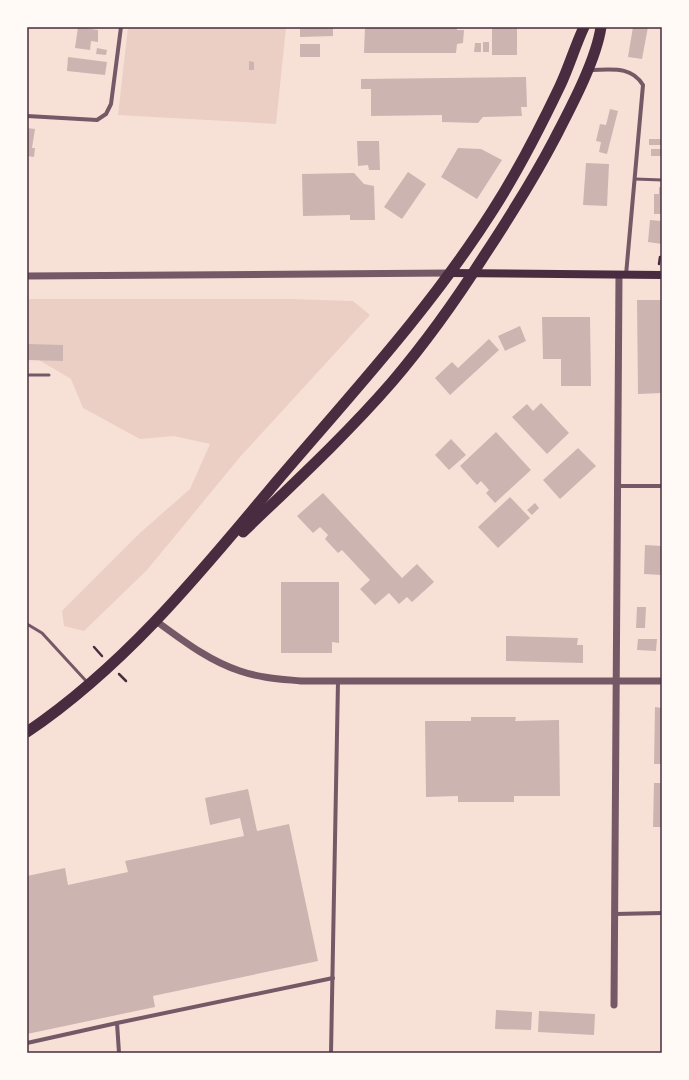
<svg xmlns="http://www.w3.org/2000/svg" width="689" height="1080" viewBox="0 0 689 1080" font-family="Arial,sans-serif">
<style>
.green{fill:#ebcfc5}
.building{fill:#ccb4b1}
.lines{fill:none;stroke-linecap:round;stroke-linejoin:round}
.path{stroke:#4a2c40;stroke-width:2.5}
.service{stroke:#755966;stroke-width:3}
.minor{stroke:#755966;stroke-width:4}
.tertiary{stroke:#755966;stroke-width:7}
.secondary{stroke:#4a2c40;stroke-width:8}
.trunk{stroke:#4a2c40;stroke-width:11}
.neatline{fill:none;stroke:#4a2c40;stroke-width:1.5}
</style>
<rect width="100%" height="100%" fill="#f7e1d7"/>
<!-- green -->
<g class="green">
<path d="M128 27H286L276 124 118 115Z"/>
<path d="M27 299H290L353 301 370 315 240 457 147 570 84 631 64 626 62 611 141 532 190 489 210 444 174 436 140 439 83 408 71 379 27 353Z"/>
</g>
<!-- building -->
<g class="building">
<path d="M78 27 98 30V42L91 41 90 50 75 48Z"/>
<path d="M300 27H333V36L300 37Z"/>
<path d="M365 27H457V30H464L463 43 457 44 456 53H364Z"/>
<rect x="492" y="27" width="25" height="28"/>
<path d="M633 27H648L642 59 628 57Z"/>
<rect x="483" y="42" width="6" height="10"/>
<path d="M475 43H481V52H474Z"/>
<rect x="300" y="44" width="20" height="13"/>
<path d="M97 48 107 50 106 55 96 54Z"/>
<path d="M68 57 107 62 105 75 67 71Z"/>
<path d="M249 61 254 62V70H249Z"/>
<path d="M526 77 527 107H521L522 116 483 117 478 123 442 122V115L371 116V89H361V79Z"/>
<path d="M610 109 618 111 607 154 599 152 601 142 596 141 600 124 606 125Z"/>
<path d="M27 128 35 129 32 148H35L34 157 27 156Z"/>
<rect x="649" y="139" width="13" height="6"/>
<path d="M357 141H379L380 170H369L368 165 358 166Z"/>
<path d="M458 148 481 149 502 160 477 199 441 177Z"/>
<rect x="651" y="149" width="11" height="7"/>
<path d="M586 163 609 164 607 206 583 205Z"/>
<path d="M408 172 426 184 402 219 384 207Z"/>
<path d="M354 173 364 184 374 186 375 220H350V215L303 216 302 174Z"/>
<path d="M659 187H662V214H654V194H659Z"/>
<path d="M650 220 662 221V244L648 242Z"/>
<path d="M637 300H662V393L638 394Z"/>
<path d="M542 317H590L591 386H561V359H543Z"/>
<path d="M520 326 526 341 505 351 498 336Z"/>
<path d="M489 339 499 350 450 395 435 378 452 362 458 368Z"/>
<path d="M27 344 63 345V361L27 360Z"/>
<path d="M541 403 569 433 547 454 512 417 527 404 533 411Z"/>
<path d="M496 432 531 470 495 503 486 493 489 490 481 481 477 485 460 466Z"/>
<path d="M451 439 466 455 449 470 435 455Z"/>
<path d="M578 448 596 466 560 499 543 480Z"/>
<path d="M323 493 402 578 417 564 434 582 412 602 407 597 399 604 389 593 375 605 360 589 370 580 342 550 338 553 325 539 328 535 320 527 313 533 297 516Z"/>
<path d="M510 497 530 518 498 548 478 527Z"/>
<path d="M535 503 539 508 532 515 527 510Z"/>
<path d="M645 545 662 546V575L644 574Z"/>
<path d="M281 582H339V643L332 642V653H281Z"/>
<path d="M637 607H646L645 628H636Z"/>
<path d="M506 636 578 638 577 645H583V663L506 661Z"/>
<path d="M638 639H657L656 651 637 650Z"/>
<path d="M655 707 662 708V764H654Z"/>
<path d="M471 717H516L515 721 559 720 560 796H514V802H458V796L426 797 425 721H471Z"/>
<path d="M654 783H662V827H653Z"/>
<path d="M248 789 257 831 289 824 318 961 153 996 155 1007 27 1034V876L65 868 68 885 128 872 125 861 244 836 240 818 210 825 205 798Z"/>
<path d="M496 1010 532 1012 531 1030 495 1029Z"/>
<path d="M539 1011 595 1014 594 1035 538 1032Z"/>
</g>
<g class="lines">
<!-- path -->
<g class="path">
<path d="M659 264 660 257"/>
<path d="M94 647 102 656"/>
<path d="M119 674 126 681"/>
</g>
<!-- service -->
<g class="service">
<path d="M635 179 662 180"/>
<path d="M27 375H49"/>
<path d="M27 624 42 633 87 682"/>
</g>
<!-- minor -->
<g class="minor">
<path d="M589 70C610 70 631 65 643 85L626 275"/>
<path d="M27 116 97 120 106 114 111 104 121 27"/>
<path d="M619 486H662"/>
<path d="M615 914 662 913"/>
<path d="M117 1023 333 978"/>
<path d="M27 1043 117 1023 119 1053"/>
<path d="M331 1053 338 681"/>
</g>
<!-- tertiary -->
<g class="tertiary">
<path d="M27 276 450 273"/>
<path d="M156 621C182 640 209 661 240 671 260 678 281 679 301 681H662"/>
<path d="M614 1005 619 275"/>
</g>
<!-- secondary -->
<path class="secondary" d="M450 273 662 275"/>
<!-- trunk -->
<g class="trunk">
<path d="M243 532C294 483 346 435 392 382 426 342 456 300 484 256 509 218 533 180 554 140 570 109 596 61 601 27"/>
<path d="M27 732C126 665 201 572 277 481 352 393 431 308 493 210 518 171 540 128 560 86 569 67 575 46 584 27"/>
</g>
</g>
<!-- border -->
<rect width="689" height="1080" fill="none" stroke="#fffaf5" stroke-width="56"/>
<rect x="28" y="28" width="633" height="1024" class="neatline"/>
</svg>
